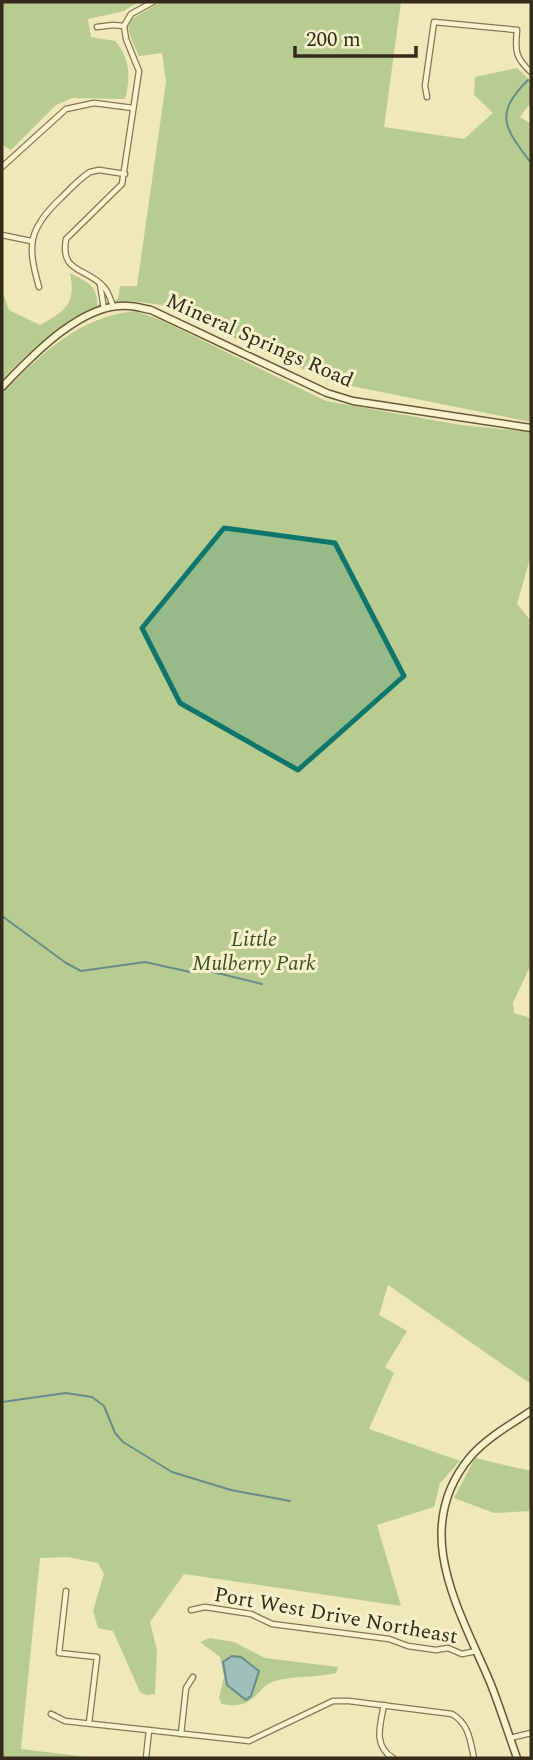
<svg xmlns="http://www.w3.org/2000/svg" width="533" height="1760" viewBox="0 0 533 1760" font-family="Spectral,serif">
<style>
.green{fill:#b9cc8f;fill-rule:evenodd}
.water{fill:#9fbfbb;stroke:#678c89;stroke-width:2}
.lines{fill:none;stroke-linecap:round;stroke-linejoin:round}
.stream{stroke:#678c89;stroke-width:2}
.street-casing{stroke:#857755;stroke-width:7}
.secondary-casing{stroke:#675838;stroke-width:9}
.street{stroke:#f9f4cd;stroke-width:4.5}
.secondary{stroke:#f9f4cd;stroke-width:6}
.marked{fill:#0f766e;fill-opacity:0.2;stroke:#0f766e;stroke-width:5;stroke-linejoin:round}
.labels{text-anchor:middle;stroke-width:6;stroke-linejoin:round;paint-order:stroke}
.street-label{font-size:21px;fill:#342b1a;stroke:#f6f1ca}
.park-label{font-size:21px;font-style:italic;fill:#3b5120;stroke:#f6f1ca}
</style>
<rect width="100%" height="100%" fill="#eee8ba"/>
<!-- green -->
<g class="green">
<path d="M2 2H138L124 11 88 19 91 37 115 41C130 58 131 78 125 99L72 98 56 105 11 150 2 145Z"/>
<path d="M160 2H401L384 127 464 139 493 113 474 95 475 77 517 68 531 81V102L520 117 531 124V422L331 382 161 305C147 303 132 300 118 302 75 308 30 350 2 380V290L9 310 40 325C66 311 76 304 70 273 85 281 99 286 97 305L118 299 120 286H137L166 82 162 53 139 56C118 12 130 24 160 2Z"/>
<path d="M135 311 161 320 326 401 461 425 531 432V555L517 604 531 621V964L513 1003 514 1013 531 1018V1384L388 1285 379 1315 407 1331 385 1367 394 1373 369 1429 460 1461 440 1483 434 1507 377 1525 401 1606 184 1574 150 1622 157 1650 155 1694 147 1695 140 1692 113 1631 98 1628 93 1611 104 1574 98 1563 68 1557 40 1558 21 1749 88 1757 2 1758V394C40 355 78 317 135 311Z"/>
<path d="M475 1458 531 1471V1511L494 1513 454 1498Z"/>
<path d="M210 1638 234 1642 265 1658 338 1667 336 1673C316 1678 295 1675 275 1681 255 1687 256 1711 222 1704L219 1698 224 1677 220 1657 200 1642ZM241 1657 259 1671 251 1696 245 1699 228 1685 223 1662Z"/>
</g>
<!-- water -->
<path class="water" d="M232 1656 241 1657 259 1671 251 1696 246 1700 227 1685 223 1662Z"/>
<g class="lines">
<!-- stream -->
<g class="stream">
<path d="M528 80C493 115 505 128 531 163"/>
<path d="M2 916 66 963 81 971 145 962 190 972 209 971 262 984"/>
<path d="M2 1402 66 1393 92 1397 104 1406 115 1433 123 1442 172 1472 231 1490 290 1501"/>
</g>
<!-- street casing -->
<g class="street-casing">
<g id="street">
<path d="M97 27 113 25 124 26"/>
<path d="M427 97 425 86 434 22 517 30C515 50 515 58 531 72"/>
<path d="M2 167 66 109 94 103 133 108"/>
<path d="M2 235 31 241"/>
<path d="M100 284 104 309"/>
<path d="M39 287C27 245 28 229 61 198 70 189 79 179 90 172L99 170 125 174"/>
<path d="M113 306C110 299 109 292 103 286 85 267 60 273 66 239L122 184 139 71 126 39 124 26 131 14 153 2"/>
<path d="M66 1591 59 1653 97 1657 89 1723"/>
<path d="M191 1610 205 1607 251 1614 272 1624 389 1639 408 1646 436 1650 448 1648 462 1654 476 1651"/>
<path d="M384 1705C380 1725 373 1746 393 1758"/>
<path d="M51 1714 65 1721 249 1741 333 1701H349L452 1714C469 1724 470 1740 474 1758"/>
<path d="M181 1734 186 1688 193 1677"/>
<path d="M510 1738 531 1733"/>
<path d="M146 1758 149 1730"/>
</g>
</g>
<!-- secondary casing -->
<g class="secondary-casing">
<g id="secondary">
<path d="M2 387C31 357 83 301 129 306 136 306 144 309 151 310L327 393 353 401 531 428"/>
<path d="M517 1758C508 1733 500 1707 490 1682 459 1609 409 1529 471 1456 488 1437 510 1425 531 1411"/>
</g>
</g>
<!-- street -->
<use href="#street" class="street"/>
<!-- secondary -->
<use href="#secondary" class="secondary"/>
</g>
<!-- marked area -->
<path class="marked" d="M224 528 335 543 404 676 298 770 180 703 142 628Z"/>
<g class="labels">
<!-- street labels -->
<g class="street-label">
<text transform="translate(260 340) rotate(24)" y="7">Mineral Springs Road</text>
<text transform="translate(336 1615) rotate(10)" y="7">Port West Drive Northeast</text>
</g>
<!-- park labels -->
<g class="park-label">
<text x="254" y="946">Little<tspan x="254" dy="24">Mulberry Park</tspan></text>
</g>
</g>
<!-- border -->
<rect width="533" height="1760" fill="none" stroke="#342b1a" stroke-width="7"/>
<!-- scale -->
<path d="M295 46v10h121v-10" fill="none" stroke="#342b1a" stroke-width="3.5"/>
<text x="306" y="46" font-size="21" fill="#342b1a" stroke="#f6f1ca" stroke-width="5" paint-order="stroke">200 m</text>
</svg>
